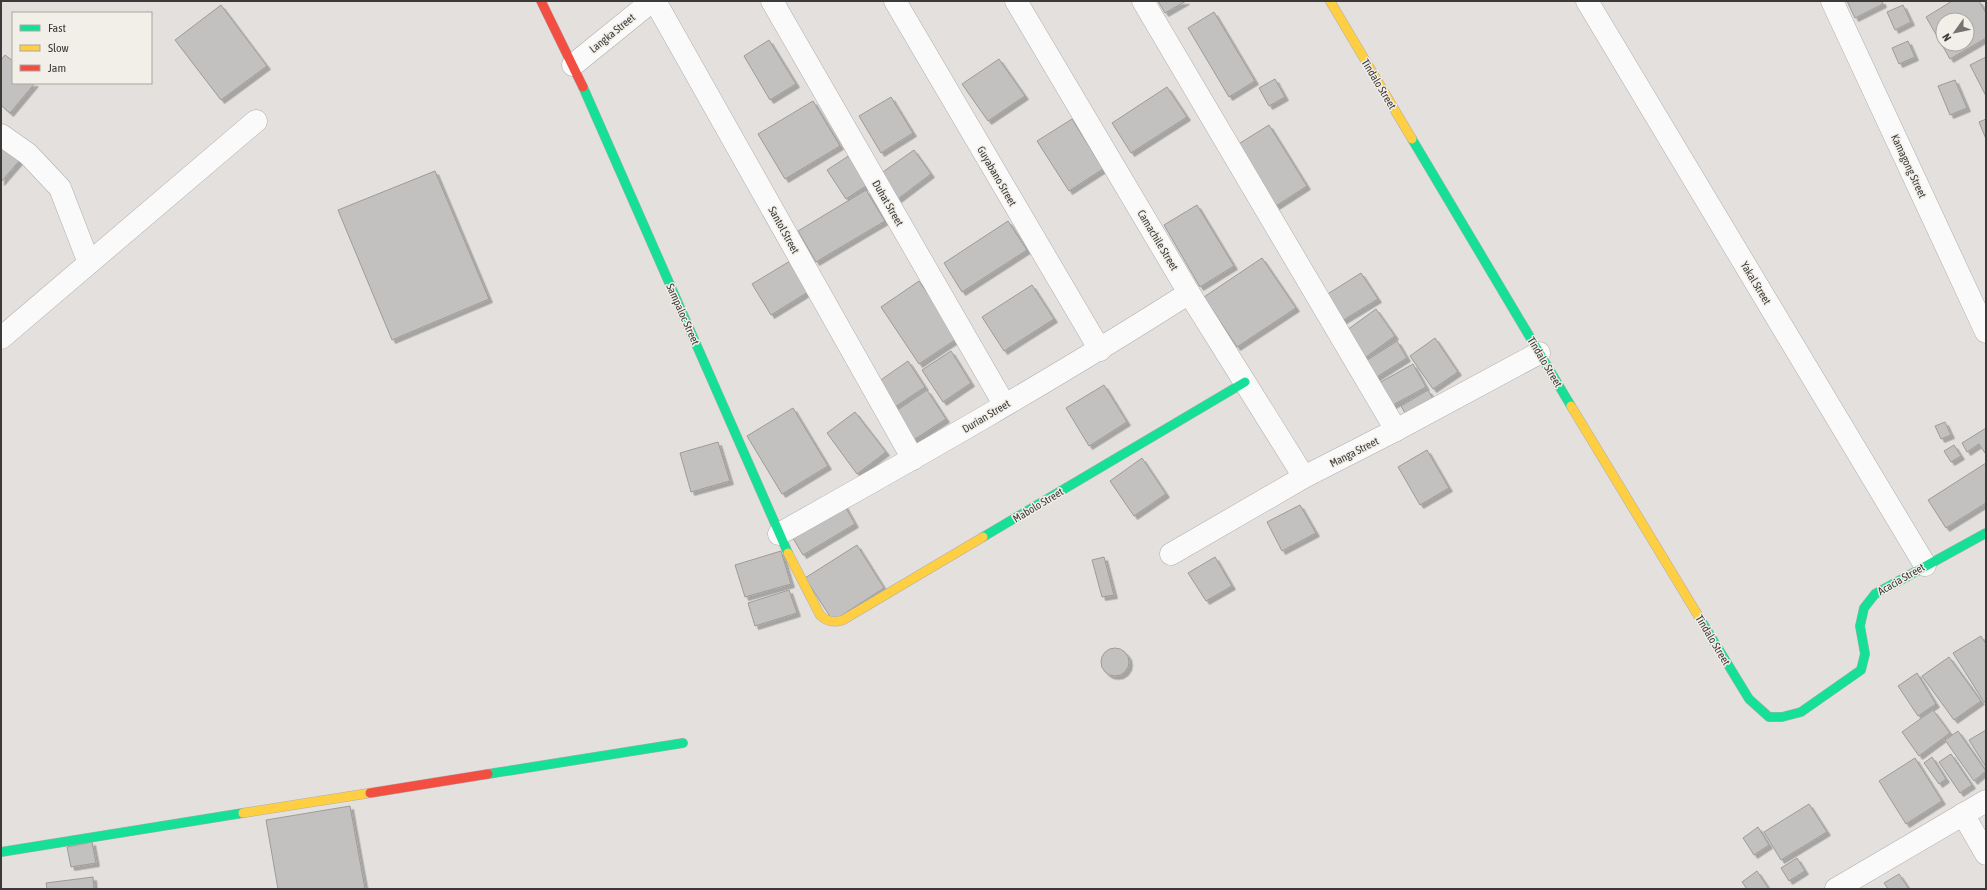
<svg xmlns="http://www.w3.org/2000/svg" width="1987" height="890" viewBox="0 0 1987 890" font-family="'Asap Condensed',sans-serif">
<style>
.building{fill:#c3c1bf;stroke:#9d9b99;fill-rule:evenodd;filter:url(#shadow)}
.lines{fill:none;stroke-linecap:round;stroke-linejoin:round}
.street-casing{stroke:#b0aeac;stroke-width:23}
.fast-casing{stroke:#b0aeac;stroke-width:10}
.slow-casing{stroke:#b0aeac;stroke-width:10}
.jam-casing{stroke:#b0aeac;stroke-width:10}
.street{stroke:#fbfafa;stroke-width:22}
.fast{stroke:#16e098;stroke-width:9}
.slow{stroke:#ffcf43;stroke-width:9}
.jam{stroke:#f24e42;stroke-width:9}
.labels{text-anchor:middle;stroke-width:3;stroke-linejoin:round;paint-order:stroke}
.street-label{font-size:11px;fill:#3c3a38;stroke:#f2eee8}
</style>
<defs>
<filter id="shadow"><feDropShadow dx="3.5" dy="3.5" stdDeviation="0" flood-color="#0004"/></filter>
</defs>
<rect width="100%" height="100%" fill="#e3e0dd"/>
<!-- building -->
<g class="building">
<path d="M1158 1H1186L1165 13Z"/>
<path d="M1847 1H1882L1883 4 1855 18Z"/>
<path d="M1952 1H1979L1986 13V38L1950 59 1926 17ZM1943 20H1967V44H1943Z"/>
<path d="M221 5 267 66 221 100 175 40Z"/>
<path d="M1903 5 1911 22 1895 30 1887 12Z"/>
<path d="M1214 12 1255 81 1229 97 1188 28Z"/>
<path d="M769 40 796 84 770 100 744 56Z"/>
<path d="M1908 41 1915 57 1899 64 1892 48Z"/>
<path d="M5 55 13 61V83H35L10 113 1 105V60Z"/>
<path d="M1986 57V96L1970 65Z"/>
<path d="M999 59 1025 96 988 121 962 84Z"/>
<path d="M1275 79 1285 97 1269 106 1259 88Z"/>
<path d="M1955 80 1967 108 1950 115 1938 86Z"/>
<path d="M1167 87 1187 117 1131 153 1112 123Z"/>
<path d="M891 97 913 133 881 153 859 116Z"/>
<path d="M813 101 840 146 785 179 758 134Z"/>
<path d="M1072 119 1103 169 1069 191 1037 141Z"/>
<path d="M1986 119V139L1979 122Z"/>
<path d="M1269 125 1307 186 1276 206 1237 145Z"/>
<path d="M1 142 21 159 1 182Z"/>
<path d="M914 150 931 174 898 199 880 174Z"/>
<path d="M850 155 869 184 846 199 827 170Z"/>
<path d="M435 171 489 299 392 340 338 210Z"/>
<path d="M866 190 885 221 816 262 798 231Z"/>
<path d="M1197 205 1234 266 1200 287 1164 225Z"/>
<path d="M1008 221 1027 250 962 292 944 263Z"/>
<path d="M1262 258 1296 308 1237 347 1204 297Z"/>
<path d="M790 261 808 292 771 315 752 284Z"/>
<path d="M1361 273 1378 299 1342 321 1326 295Z"/>
<path d="M919 281 958 338 919 364 881 307Z"/>
<path d="M1032 285 1054 319 1004 351 982 317Z"/>
<path d="M1376 309 1395 336 1362 360 1343 333Z"/>
<path d="M1435 338 1458 372 1433 389 1410 356Z"/>
<path d="M1397 341 1407 358 1372 380 1361 364Z"/>
<path d="M951 351 971 383 943 402 922 370Z"/>
<path d="M908 361 925 387 892 409 875 384Z"/>
<path d="M1413 364 1426 387 1391 406 1379 383Z"/>
<path d="M1104 385 1127 422 1089 446 1066 408Z"/>
<path d="M927 390 946 419 912 441 893 413Z"/>
<path d="M1428 390 1436 404 1409 420 1401 406Z"/>
<path d="M793 408 828 466 782 494 747 436Z"/>
<path d="M855 412 886 452 857 474 827 433Z"/>
<path d="M1945 422 1951 435 1941 439 1935 426Z"/>
<path d="M1986 428V452L1985 453 1979 444 1967 452 1962 443Z"/>
<path d="M718 442 730 481 691 492 680 453Z"/>
<path d="M1954 445 1961 456 1951 462 1944 451Z"/>
<path d="M1427 450 1449 488 1420 505 1398 467Z"/>
<path d="M1142 458 1166 494 1134 516 1110 481Z"/>
<path d="M1986 463V503L1946 528 1928 500Z"/>
<path d="M841 499 855 524 803 555 788 530Z"/>
<path d="M1300 505 1316 533 1282 551 1267 522Z"/>
<path d="M857 545 884 588 833 621 805 578Z"/>
<path d="M781 551 791 584 745 597 735 565Z"/>
<path d="M1104 557 1114 595 1102 597 1092 560Z"/>
<path d="M1215 557 1232 586 1206 601 1188 573Z"/>
<path d="M789 590 797 613 755 626 748 603Z"/>
<path d="M1981 636 1986 644V701L1984 702 1953 653Z"/>
<circle cx="1115" cy="662" r="14"/>
<path d="M1949 657 1981 701 1954 720 1922 676Z"/>
<path d="M1917 673 1936 704 1918 716 1898 686Z"/>
<path d="M1933 710 1950 733 1919 756 1902 732Z"/>
<path d="M1986 730V767L1969 740Z"/>
<path d="M1958 731 1986 771 1974 781 1945 740Z"/>
<path d="M1951 754 1972 785 1960 793 1939 762Z"/>
<path d="M1932 757 1946 779 1939 784 1924 763Z"/>
<path d="M1915 758 1942 801 1906 824 1879 781Z"/>
<path d="M1809 804 1827 832 1781 860 1764 832Z"/>
<path d="M350 806 365 889H278L266 820Z"/>
<path d="M1758 827 1769 845 1754 855 1743 838Z"/>
<path d="M92 842 96 863 71 867 67 847Z"/>
<path d="M1797 858 1805 871 1789 881 1781 868Z"/>
<path d="M1757 871 1769 889H1747L1742 882Z"/>
<path d="M1899 874 1909 889H1888L1884 883Z"/>
<path d="M93 877 94 889H47L46 883Z"/>
</g>
<g class="lines">
<!-- street casing -->
<g class="street-casing">
<g id="street">
<path d="M655 1 913 459"/>
<path d="M772 1 1004 404"/>
<path d="M895 1 1100 350"/>
<path d="M1016 1 1189 293 1304 477"/>
<path d="M1143 1 1396 430"/>
<path d="M1587 1 1925 565"/>
<path d="M1832 1 1986 332"/>
<path d="M573 65 652 1"/>
<path d="M1 135 28 154 60 188 89 263"/>
<path d="M1 338 256 121"/>
<path d="M779 534C918 456 1056 378 1189 293"/>
<path d="M1171 554 1304 477 1396 430 1539 353"/>
<path d="M1963 814 1986 854"/>
<path d="M1836 889 1986 801"/>
</g>
</g>
<!-- fast casing -->
<g class="fast-casing">
<g id="fast">
<path d="M583 87 788 553"/>
<path d="M1412 139 1571 406"/>
<path d="M983 537 1245 382"/>
<path d="M1699 617 1749 699 1769 717H1782L1801 712 1861 670 1865 654 1860 626 1864 608 1875 594 1986 533"/>
<path d="M488 774 683 743"/>
<path d="M1 852 243 813"/>
</g>
</g>
<!-- slow casing -->
<g class="slow-casing">
<g id="slow">
<path d="M1330 1 1412 139"/>
<path d="M1571 406 1699 617"/>
<path d="M788 553 820 615C827 622 834 623 843 620L983 537"/>
<path d="M243 813 370 793"/>
</g>
</g>
<!-- jam casing -->
<g class="jam-casing">
<g id="jam">
<path d="M541 1 583 87"/>
<path d="M370 793 488 774"/>
</g>
</g>
<!-- street -->
<use href="#street" class="street"/>
<!-- fast -->
<use href="#fast" class="fast"/>
<!-- slow -->
<use href="#slow" class="slow"/>
<!-- jam -->
<use href="#jam" class="jam"/>
</g>
<g class="labels">
<!-- street labels -->
<g class="street-label">
<text transform="translate(612 33) rotate(-39)" y="4">Langka Street</text>
<text transform="translate(1379 84) rotate(59)" y="4">Tindalo Street</text>
<text transform="translate(1909 166) rotate(65)" y="4">Kamagong Street</text>
<text transform="translate(997 176) rotate(60)" y="4">Guyabano Street</text>
<text transform="translate(888 203) rotate(60)" y="4">Duhat Street</text>
<text transform="translate(784 230) rotate(61)" y="4">Santol Street</text>
<text transform="translate(1158 240) rotate(59)" y="4">Camachile Street</text>
<text transform="translate(1756 283) rotate(59)" y="4">Yakal Street</text>
<text transform="translate(683 314) rotate(66)" y="4">Sampaloc Street</text>
<text transform="translate(1545 362) rotate(59)" y="4">Tindalo Street</text>
<text transform="translate(986 416) rotate(-31)" y="4">Durian Street</text>
<text transform="translate(1354 452) rotate(-27)" y="4">Manga Street</text>
<text transform="translate(1038 505) rotate(-31)" y="4">Mabolo Street</text>
<text transform="translate(1901 579) rotate(-30)" y="4">Acacia Street</text>
<text transform="translate(1713 640) rotate(59)" y="4">Tindalo Street</text>
</g>
</g>
<!-- border -->
<rect width="1987" height="890" fill="none" stroke="#3c3a38" stroke-width="4"/>
<!-- legend -->
<rect x="12" y="12" width="140" height="72" fill="#f2eee8" stroke="#a9a6a2"/>
<rect x="20" y="25" width="20" height="6" fill="#16e098" stroke="#a9a6a2"/>
<text x="48" y="32" font-size="12" fill="#3c3a38">Fast</text>
<rect x="20" y="45" width="20" height="6" fill="#ffcf43" stroke="#a9a6a2"/>
<text x="48" y="52" font-size="12" fill="#3c3a38">Slow</text>
<rect x="20" y="65" width="20" height="6" fill="#f24e42" stroke="#a9a6a2"/>
<text x="48" y="72" font-size="12" fill="#3c3a38">Jam</text>
<!-- north arrow -->
<g transform="translate(1955 32) rotate(237)"><circle r="19" fill="#f2eee8" stroke="#a9a6a2"/>
<path d="M0-3L7 15L0 10L-7 15Z" fill="#767472"/>
<text y="-6" font-size="11" font-weight="bold" text-anchor="middle" fill="#3c3a38">N</text>
</g>
</svg>
